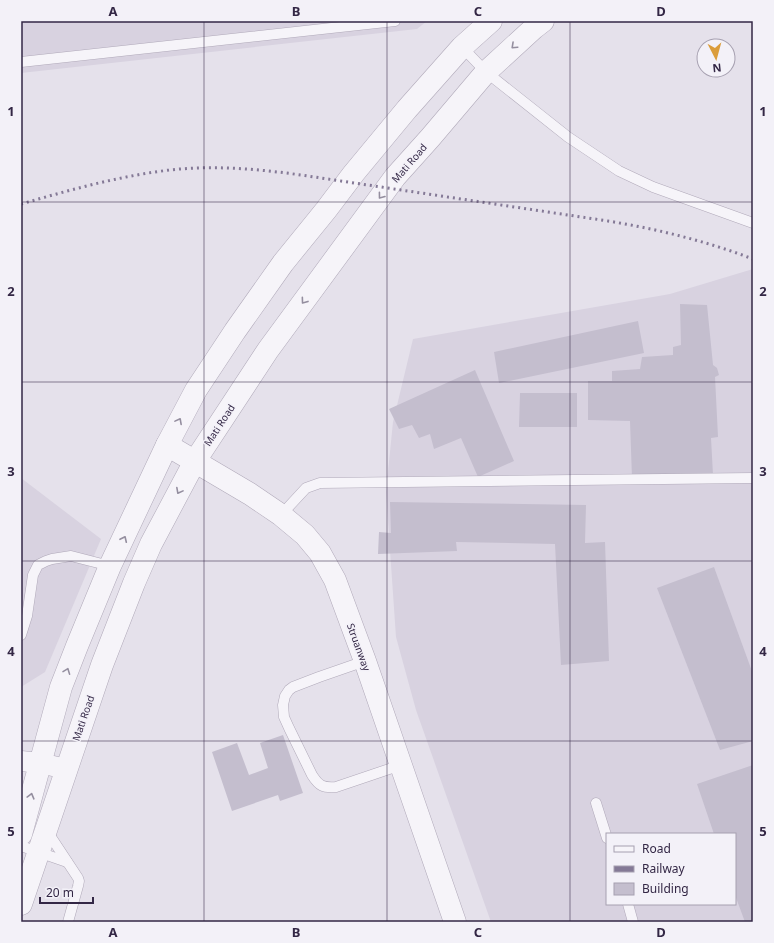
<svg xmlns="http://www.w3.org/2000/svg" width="774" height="943" viewBox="0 0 774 943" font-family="'Noto Sans',sans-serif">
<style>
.built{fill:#d8d2e0;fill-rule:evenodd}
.building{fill:#c4bece}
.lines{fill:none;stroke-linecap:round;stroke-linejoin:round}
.service-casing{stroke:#b0a9b9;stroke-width:11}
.minor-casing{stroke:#b0a9b9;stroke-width:21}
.tertiary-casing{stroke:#b0a9b9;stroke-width:23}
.service{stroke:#f6f4f9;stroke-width:10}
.minor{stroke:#f6f4f9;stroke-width:20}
.tertiary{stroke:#f6f4f9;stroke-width:22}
.rail{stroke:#847996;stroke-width:3;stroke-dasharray:2 4;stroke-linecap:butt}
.oneway{stroke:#948e9f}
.grid{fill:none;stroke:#332745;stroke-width:1;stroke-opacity:0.55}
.labels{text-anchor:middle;stroke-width:3;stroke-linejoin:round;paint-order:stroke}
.street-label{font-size:10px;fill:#332745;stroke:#f3f1f8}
.neatline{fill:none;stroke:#332745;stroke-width:1.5}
.grid-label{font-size:13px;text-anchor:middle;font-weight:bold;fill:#332745}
</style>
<rect width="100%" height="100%" fill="#e5e1eb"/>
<!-- built -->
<g class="built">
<path d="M21 21H427L417 29 21 73Z"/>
<path d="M753 269V922H491L416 710 396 637 386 492 393 422 413 339 670 294ZM607 834H735V904H607Z"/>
<path d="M21 478 101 539 45 672 21 687Z"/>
</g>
<!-- building -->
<g class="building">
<path d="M680 304 707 305 713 365 717 368 719 375 715 377 718 437 711 438 713 475 632 478 630 421 588 420V381H612V371L640 369 642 357 673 355V347L681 345Z"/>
<path d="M638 321 644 353 499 383 494 352Z"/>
<path d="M475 370 514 461 478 477 461 438 434 449 430 434 419 438 412 425 399 429 389 409Z"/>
<path d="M520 393H577V427H519Z"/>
<path d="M390 502 586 505 585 543 605 542 609 661 561 665 555 544 456 542 457 551 378 554 379 532 391 533Z"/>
<path d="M714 567 753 674V741L720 750 657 588Z"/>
<path d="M283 735 303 793 280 801 278 795 232 811 212 752 237 743 249 775 268 768 260 743Z"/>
<path d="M753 765V922H745L735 895V834H714L697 784Z"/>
</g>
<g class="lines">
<!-- service casing -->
<g class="service-casing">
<g id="service">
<path d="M462 47 486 72 568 137 619 171 653 187 753 223"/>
<path d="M21 62 395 21"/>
<path d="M281 515 306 488 320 483 753 478"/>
<path d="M21 635 27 616 33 575 38 565 46 561 52 559 71 556 110 566"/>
<path d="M365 661 319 677 293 687 289 690 285 696 283 705 284 717 289 728 312 775C319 786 323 788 336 787L401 765"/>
<path d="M596 803 607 838"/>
<path d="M47 831 78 878 79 881 78 886 68 922"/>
<path d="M21 846 67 862"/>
<path d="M628 904 633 922"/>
</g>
</g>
<!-- minor casing -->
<g class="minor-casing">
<path id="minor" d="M21 761 40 763 66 769"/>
</g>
<!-- tertiary casing -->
<g class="tertiary-casing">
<g id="tertiary">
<path d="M167 445 250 494 281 515 305 535 320 553 335 580 365 661 455 922"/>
<path d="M21 834 61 687 77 646 110 566 167 445 196 390 235 331 283 263 326 210 354 173 407 109 462 47 491 21"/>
<path d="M21 904 102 665 134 583 151 544 195 461 268 350 395 177 430 138 486 72 534 28 543 21"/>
</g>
</g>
<!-- service -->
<use href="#service" class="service"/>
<!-- minor -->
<use href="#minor" class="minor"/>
<!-- tertiary -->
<use href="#tertiary" class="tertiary"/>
<!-- rail -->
<path class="rail" d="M21 204C70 190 119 176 170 170 214 165 258 169 301 175L608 221C657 229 706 241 753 259"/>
</g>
<!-- one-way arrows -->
<defs><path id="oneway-chevron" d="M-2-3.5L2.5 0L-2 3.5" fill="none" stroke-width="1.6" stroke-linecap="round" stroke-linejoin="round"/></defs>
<g class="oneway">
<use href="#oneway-chevron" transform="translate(514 46) rotate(137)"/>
<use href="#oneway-chevron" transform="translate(381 196) rotate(127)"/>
<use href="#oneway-chevron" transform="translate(304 301) rotate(126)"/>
<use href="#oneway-chevron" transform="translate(179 421) rotate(-62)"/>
<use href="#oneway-chevron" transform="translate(179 491) rotate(118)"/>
<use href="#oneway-chevron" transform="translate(124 539) rotate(-65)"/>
<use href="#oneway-chevron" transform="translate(67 671) rotate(-69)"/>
<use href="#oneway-chevron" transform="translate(31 796) rotate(-75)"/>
</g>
<!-- grid -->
<path class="grid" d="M204 21V922M387 21V922M570 21V922M21 202H753M21 382H753M21 561H753M21 741H753"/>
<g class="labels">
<!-- street labels -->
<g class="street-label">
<text transform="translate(409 163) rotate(-49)" y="4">Mati Road</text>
<text transform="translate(219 425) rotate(-57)" y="4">Mati Road</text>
<text transform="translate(359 647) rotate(70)" y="4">Struanway</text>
<text transform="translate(83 718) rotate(-71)" y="4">Mati Road</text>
</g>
</g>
<!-- border -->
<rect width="774" height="943" fill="none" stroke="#f3f1f8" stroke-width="44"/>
<!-- legend -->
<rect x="606" y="833" width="130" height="72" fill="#f3f1f8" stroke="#a6a0b0"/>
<rect x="614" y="846" width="20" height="6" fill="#f6f4f9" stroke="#a6a0b0"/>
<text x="642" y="853" font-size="12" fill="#332745">Road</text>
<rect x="614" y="866" width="20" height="6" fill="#847996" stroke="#a6a0b0"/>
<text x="642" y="873" font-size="12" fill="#332745">Railway</text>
<rect x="614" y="883" width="20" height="12" fill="#c4bece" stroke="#a6a0b0"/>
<text x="642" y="893" font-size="12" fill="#332745">Building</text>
<!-- north arrow -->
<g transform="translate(716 58) rotate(174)"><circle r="19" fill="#f3f1f8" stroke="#a6a0b0"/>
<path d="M0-3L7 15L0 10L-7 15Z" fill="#db9d3b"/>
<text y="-6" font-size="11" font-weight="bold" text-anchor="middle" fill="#332745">N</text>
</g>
<!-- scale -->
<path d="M40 897v6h53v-6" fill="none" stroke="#332745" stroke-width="2"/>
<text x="46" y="897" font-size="12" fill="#332745" stroke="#f3f1f8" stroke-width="3" paint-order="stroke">20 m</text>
<rect x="22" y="22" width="730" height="899" class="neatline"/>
<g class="grid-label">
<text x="113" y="16">A</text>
<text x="296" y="16">B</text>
<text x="478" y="16">C</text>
<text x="661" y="16">D</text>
<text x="11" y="116">1</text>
<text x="763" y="116">1</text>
<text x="11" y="296">2</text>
<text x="763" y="296">2</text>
<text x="11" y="476">3</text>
<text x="763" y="476">3</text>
<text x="11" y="656">4</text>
<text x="763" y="656">4</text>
<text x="11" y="836">5</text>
<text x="763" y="836">5</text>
<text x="113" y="937">A</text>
<text x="296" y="937">B</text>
<text x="478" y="937">C</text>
<text x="661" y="937">D</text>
</g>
</svg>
